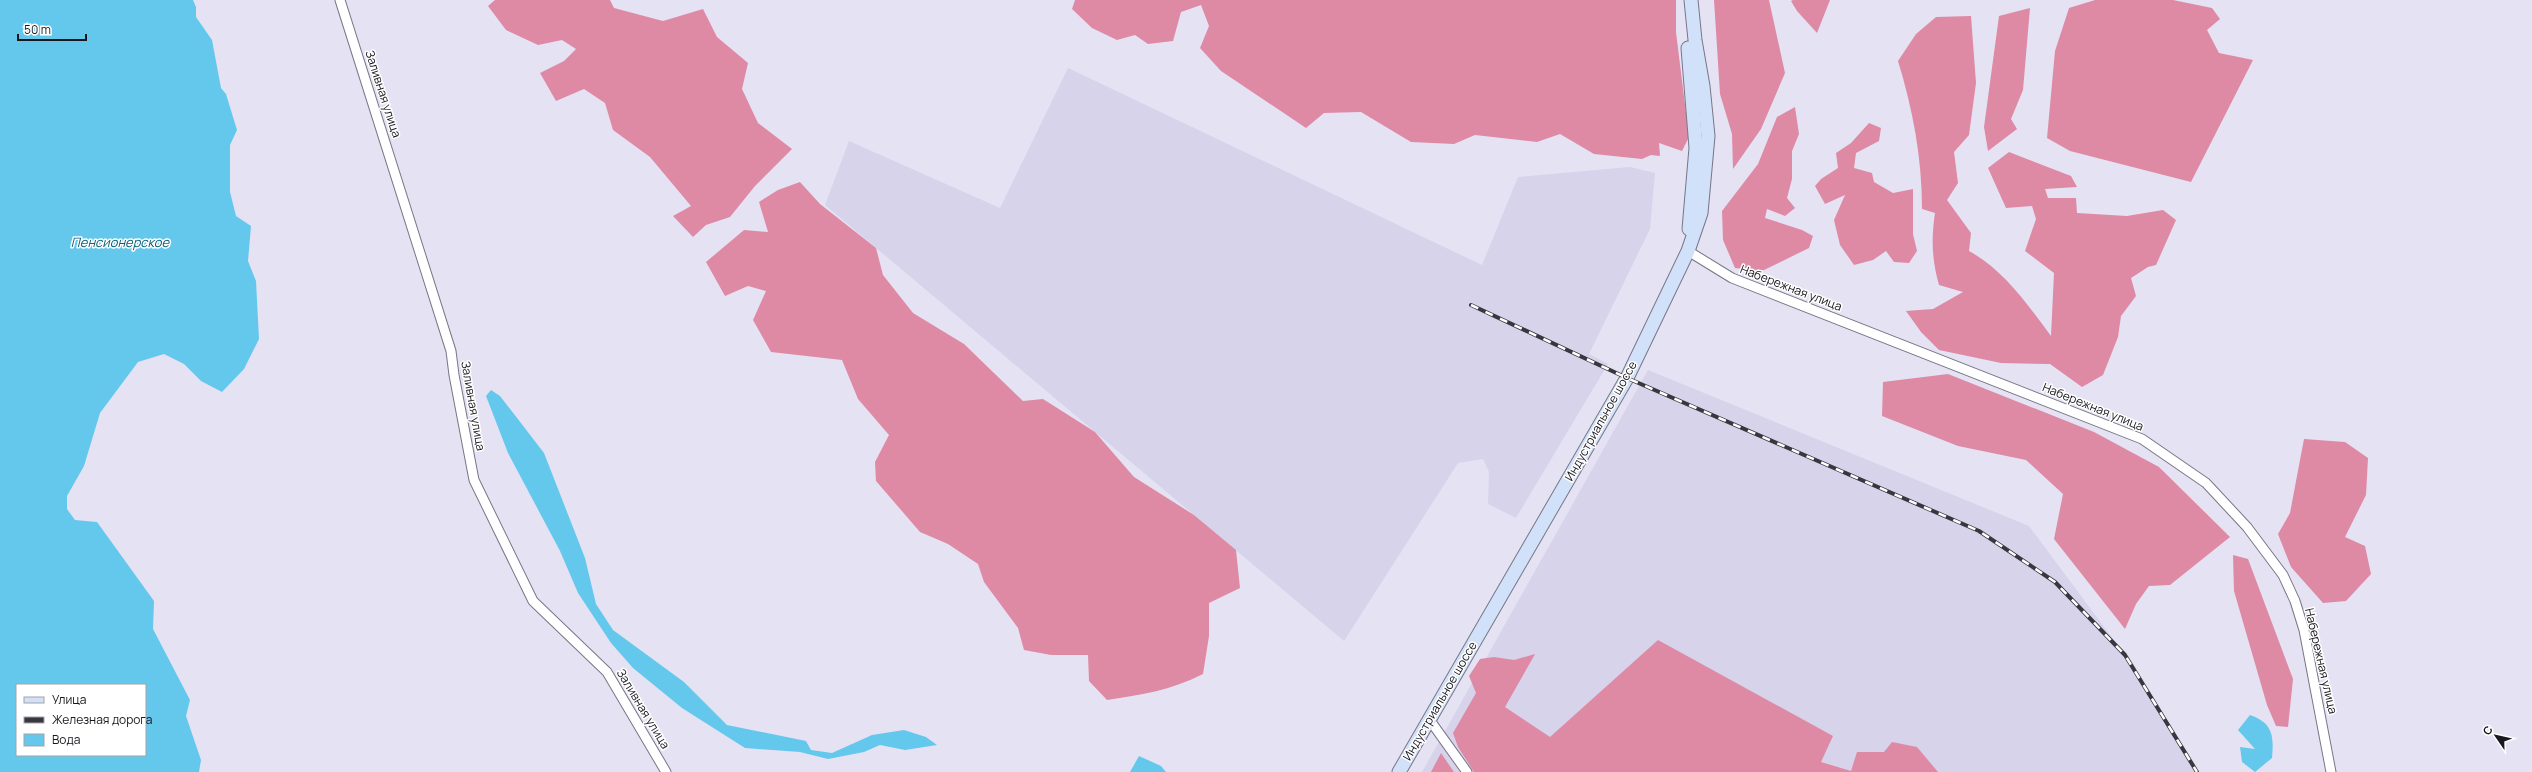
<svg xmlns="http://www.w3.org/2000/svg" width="2532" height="772" viewBox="0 0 2532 772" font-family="Manrope,sans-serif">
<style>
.built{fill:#d6d3eb}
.forest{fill:#de8aa4}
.water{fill:#64c8ed;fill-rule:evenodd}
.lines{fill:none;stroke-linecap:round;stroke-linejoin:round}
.street-casing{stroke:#787685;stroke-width:11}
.secondary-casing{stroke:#787685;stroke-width:15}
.street{stroke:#fff;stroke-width:9}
.secondary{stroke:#d1e1f9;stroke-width:13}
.rail-casing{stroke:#38363e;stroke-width:4}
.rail{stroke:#fff;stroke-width:2.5;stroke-dasharray:8;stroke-linecap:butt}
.labels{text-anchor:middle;stroke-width:3;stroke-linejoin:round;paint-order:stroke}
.street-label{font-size:12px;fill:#18171d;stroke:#fff}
.water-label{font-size:13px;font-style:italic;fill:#0a5e77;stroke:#fff}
</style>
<rect width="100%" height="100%" fill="#e5e2f4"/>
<!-- built -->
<g class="built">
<path d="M1068 68 1482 265 1518 177 1630 167 1655 173 1650 229 1589 354 1608 364 1516 518 1488 504 1489 472 1483 459 1458 463 1344 641 825 205 849 141 1000 208Z"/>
<path d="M1648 370 2029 526 2125 655 2199 772H1422Z"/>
</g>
<!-- forest -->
<g class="forest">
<path d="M495 0H610L614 8 663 21 703 9 717 37 748 63 742 89 758 123 792 149 755 186 730 217 706 225 693 237 673 216 691 206 650 157 613 130 605 103 584 89 556 101 540 73 564 61 576 49 562 40 538 45 506 30 488 6Z"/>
<path d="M1075 0H1676V32L1689 137 1682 151 1659 143 1660 156 1651 155 1642 159 1594 154 1560 134 1537 142 1475 135 1454 144 1411 142 1361 112 1324 113 1306 128 1221 71 1200 48 1209 26 1201 5 1181 12 1173 41 1148 44 1135 35 1117 40 1092 28 1072 9Z"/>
<path d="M1714 0H1769L1785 73 1761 129 1733 169 1732 134 1720 94Z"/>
<path d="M1793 0H1830L1817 33 1797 11 1791 1Z"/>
<path d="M2095 0H2173L2212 8 2220 19 2207 30 2219 53 2253 60 2191 182 2070 151 2047 138 2055 51 2069 8Z"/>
<path d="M2030 8 2023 90 2011 119 2017 129 1988 151 1984 127 1999 16Z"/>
<path d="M1971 16 1976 83 1969 135 1954 152 1958 183 1947 200 1971 233 1969 251C2003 269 2028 305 2051 336L2054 273 2025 251 2036 219 2032 206 2006 208 1988 168 2009 152 2071 176 2077 187 2045 189 2048 198H2076L2077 213 2127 216 2163 210 2176 220 2156 265 2148 267 2131 278 2136 296 2121 316 2118 337 2103 375 2082 387 2050 364 2001 363 1939 350 1921 332 1906 311 1933 309 1963 292 1939 285C1932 260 1931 240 1935 213L1922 209C1922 158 1913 110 1898 61L1916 34 1936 17Z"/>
<path d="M1795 107 1799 134 1792 151V179L1787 198 1795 208 1785 216 1767 209 1765 218 1802 230 1813 236 1809 248 1762 271 1735 268 1723 240 1722 211 1758 164 1777 117Z"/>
<path d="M1869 123 1881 128 1879 141 1856 153 1854 168 1872 173 1874 182 1893 193 1913 189V234L1917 251 1909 263 1894 262 1886 251 1873 260 1854 265 1840 245 1834 220 1845 195 1825 204 1815 186 1821 179 1838 168 1836 153 1851 143Z"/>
<path d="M800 182 820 204 876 248 883 275 913 313 964 344 1023 401 1043 399 1095 432 1134 477 1194 515 1236 550 1240 588 1209 603V636L1203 674C1172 690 1141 695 1107 700L1089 681 1088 655H1051L1024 650 1018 628 984 582 978 564 948 544 920 532 876 481 875 462 889 435 858 399 842 360 771 352 753 320 766 291 748 286 725 296 706 262 744 230 768 232 759 202 778 190Z"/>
<path d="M1948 374 2094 432 2159 467 2230 537 2170 585 2149 586 2136 604 2125 629 2054 539 2063 494 2026 460 1958 446 1882 416 1883 382Z"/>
<path d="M2304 439 2345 442 2368 458 2366 495 2345 537 2365 546 2371 574 2346 601 2323 603 2291 567 2278 534 2290 513Z"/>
<path d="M2233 555 2248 559 2293 679 2288 727 2276 726 2267 705 2234 591Z"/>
<path d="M1658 640 1833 736 1821 762 1851 771 1857 752H1884L1892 742 1917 747 1938 772H1474L1458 747 1453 733 1476 693 1469 676 1480 659 1494 657 1514 660 1535 654 1505 707 1550 737Z"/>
<path d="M1441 753 1454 772H1431Z"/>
</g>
<!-- water -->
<g class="water">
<path d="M0 0H193L196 7V17L212 40 221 88 226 94 237 130 230 145V192L236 216 251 226 248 261 256 281 259 339 244 369 222 392 201 381 184 364 164 354 138 362 100 413 84 466 67 496V509L75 520 97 522 154 601 153 629 190 700 186 716 201 760 199 772H0ZM17 685H145V755H17Z"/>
<path d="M491 390 500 396 544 453 585 558 596 604 613 630 684 682 727 725 806 741 811 750 832 753 872 735 904 730 926 737 937 745 905 750 880 745 864 752 828 759 800 752 745 748 682 708 633 668 611 643 578 593 560 551 508 453 486 396Z"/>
<path d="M2250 715C2273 723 2274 736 2272 758L2255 772 2242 762 2240 747 2255 749 2238 730Z"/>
<path d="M1139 756 1161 766 1166 772H1130Z"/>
</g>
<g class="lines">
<!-- street casing -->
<g class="street-casing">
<g id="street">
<path d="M340 0 451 351 454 375 474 480 533 601 607 672 666 772"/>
<path d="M1688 251 1732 278 2142 439 2206 483 2247 527 2283 575 2295 601 2304 630 2331 772"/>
<path d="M1429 719 1467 772"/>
</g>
</g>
<!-- secondary casing -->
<g class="secondary-casing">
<g id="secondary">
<path d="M1688 48 1696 148 1689 229"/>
<path d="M1399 772 1627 378 1688 251 1701 213 1708 136 1703 86 1695 40 1691 0"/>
</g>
</g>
<!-- street -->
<use href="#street" class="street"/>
<!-- secondary -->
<use href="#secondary" class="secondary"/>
<!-- rail casing -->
<g class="rail-casing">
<path id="rail" d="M1471 305 1627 378 1979 531 2055 582 2125 655 2197 772"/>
</g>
<!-- rail -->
<use href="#rail" class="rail"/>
</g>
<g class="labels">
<!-- street labels -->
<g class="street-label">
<text transform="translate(383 94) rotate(72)" y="4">Заливная улица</text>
<text transform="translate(1791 288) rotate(21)" y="4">Набережная улица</text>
<text transform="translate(473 406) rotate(80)" y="4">Заливная улица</text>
<text transform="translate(2093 407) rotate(22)" y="4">Набережная улица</text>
<text transform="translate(1601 421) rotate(-61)" y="4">Индустриальное шоссе</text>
<text transform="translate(2321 661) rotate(77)" y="4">Набережная улица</text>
<text transform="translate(1440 701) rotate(-60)" y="4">Индустриальное шоссе</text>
<text transform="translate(643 709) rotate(59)" y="4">Заливная улица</text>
</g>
<!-- water labels -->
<g class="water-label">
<text x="120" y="247">Пенсионерское</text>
</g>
</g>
<!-- legend -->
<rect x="16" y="684" width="130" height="72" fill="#ffffff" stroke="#a3a2a5"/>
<rect x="24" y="697" width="20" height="6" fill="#d1e1f9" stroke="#a3a2a5"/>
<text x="52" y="704" font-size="12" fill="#18171d">Улица</text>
<rect x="24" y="717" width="20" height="6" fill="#38363e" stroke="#a3a2a5"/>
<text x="52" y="724" font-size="12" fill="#18171d">Железная дорога</text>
<rect x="24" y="734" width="20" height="12" fill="#64c8ed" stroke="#a3a2a5"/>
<text x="52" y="744" font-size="12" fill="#18171d">Вода</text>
<!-- north arrow -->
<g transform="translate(2496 736) rotate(304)" stroke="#ffffff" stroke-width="3" paint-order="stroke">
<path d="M0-3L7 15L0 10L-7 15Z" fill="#18171d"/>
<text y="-6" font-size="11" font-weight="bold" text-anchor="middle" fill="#18171d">С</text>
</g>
<!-- scale -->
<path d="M18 34v6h68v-6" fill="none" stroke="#18171d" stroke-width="2"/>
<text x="24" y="34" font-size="12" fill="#18171d" stroke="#ffffff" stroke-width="3" paint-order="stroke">50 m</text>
</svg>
